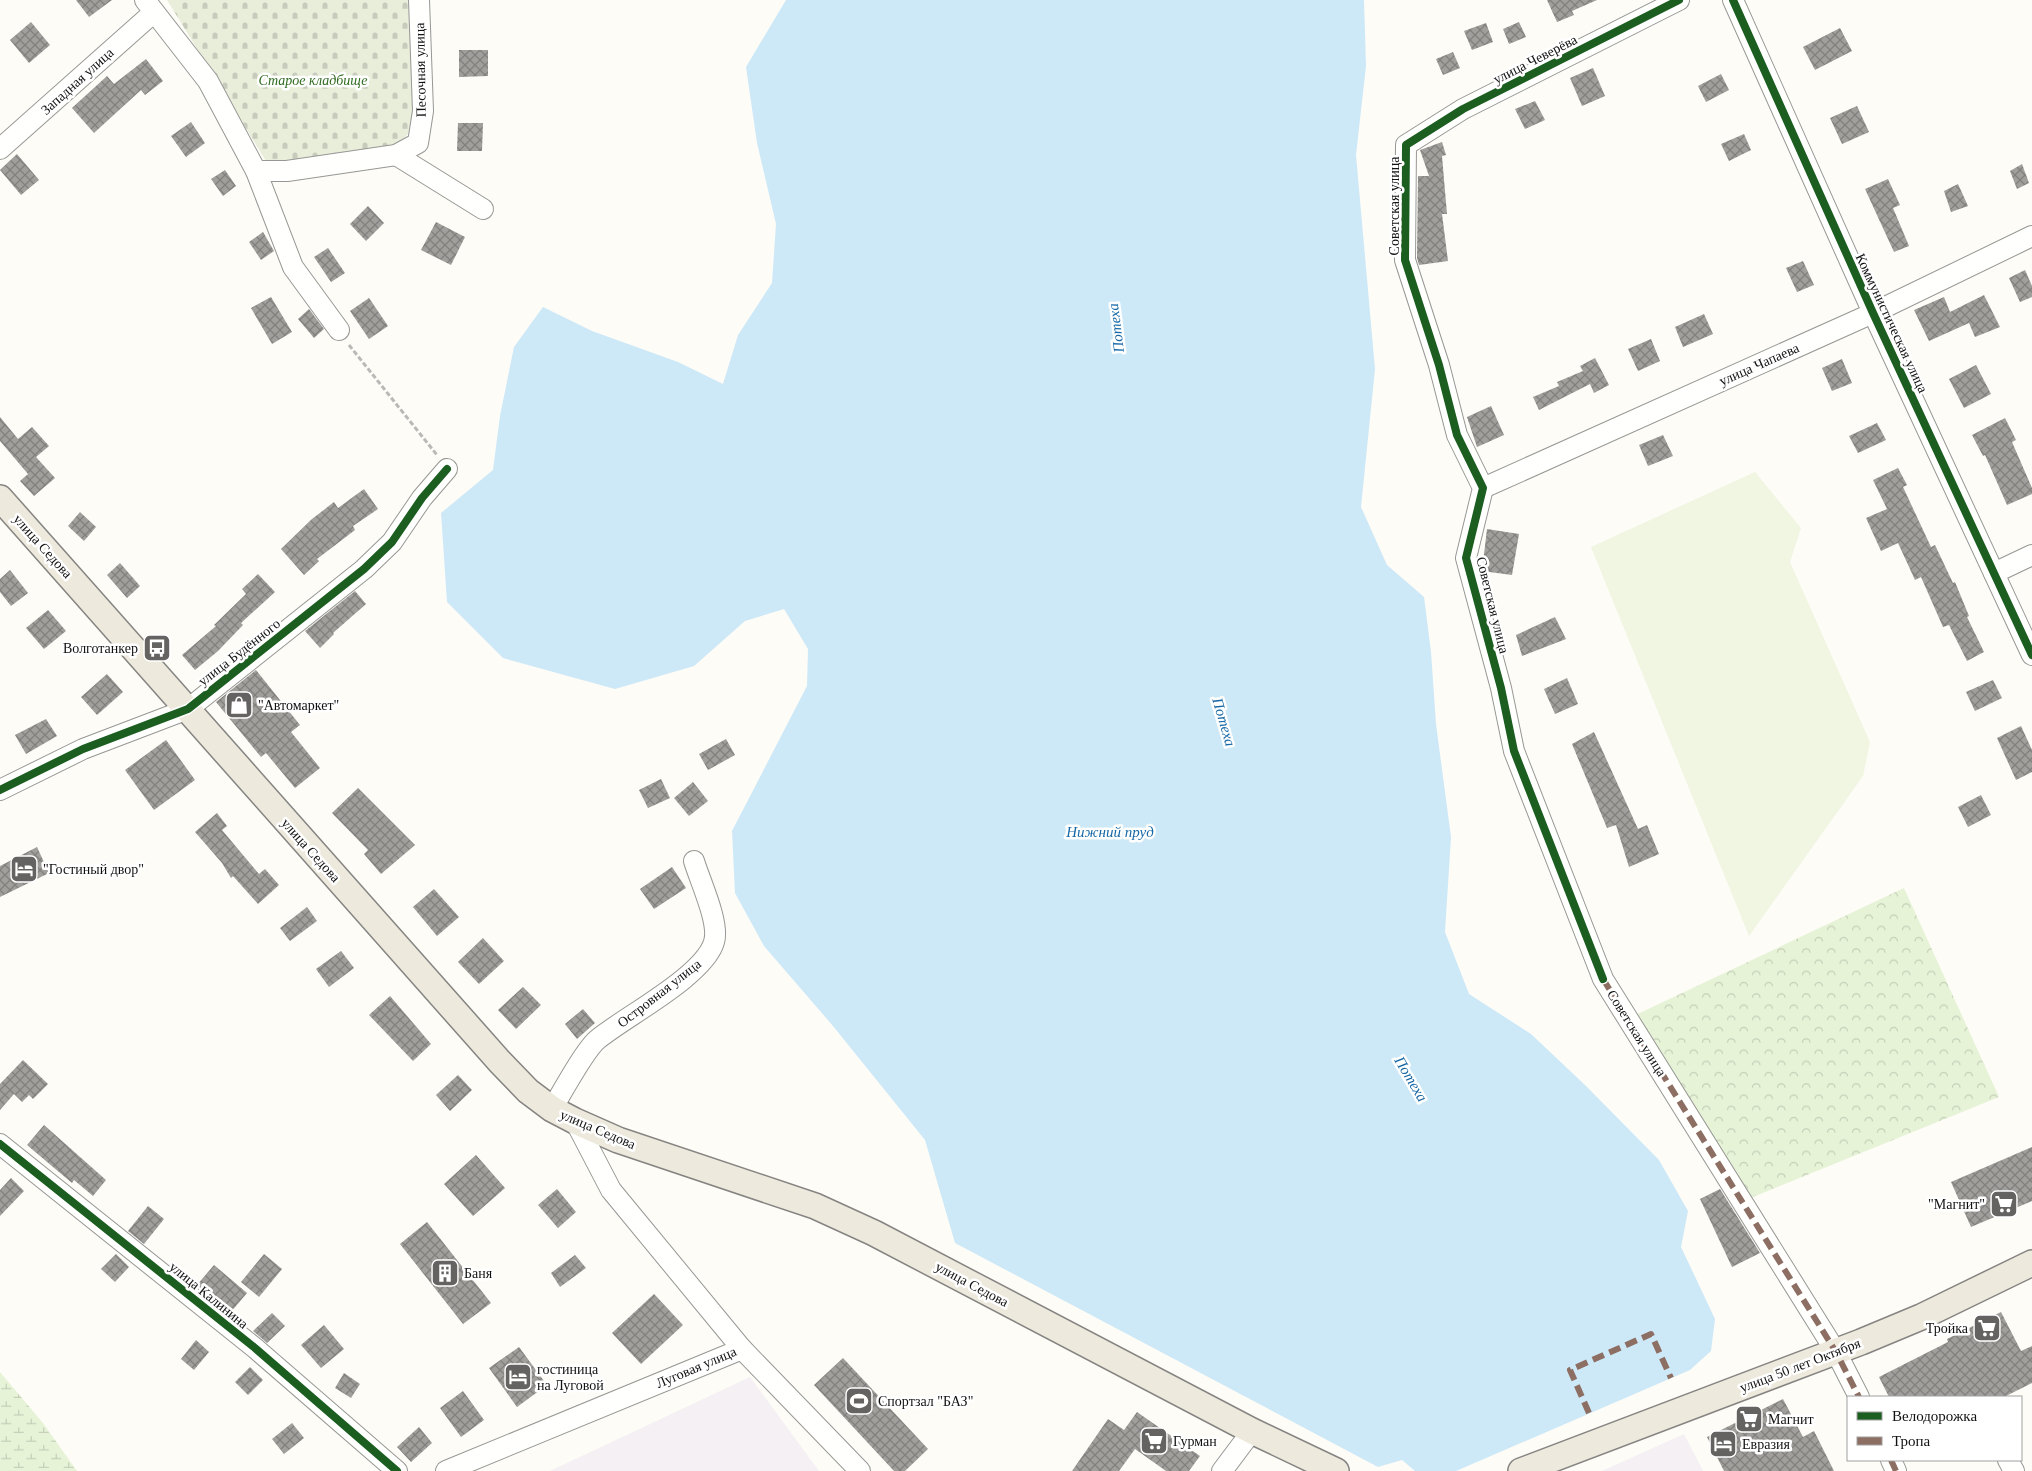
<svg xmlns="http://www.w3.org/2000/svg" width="2032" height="1471" viewBox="0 0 2032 1471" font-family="'Times New Roman',serif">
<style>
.industrial{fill:#f5f0f3}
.wetland{fill:url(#wetland-marsh)}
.cemetery{fill:url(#cemetery-stones)}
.park{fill:url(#park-crowns)}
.pitch{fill:#f0f6e1}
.water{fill:#cde8f7}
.building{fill:url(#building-cross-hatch)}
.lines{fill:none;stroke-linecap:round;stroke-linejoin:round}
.minor-casing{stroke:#979795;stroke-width:22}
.major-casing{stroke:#858482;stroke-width:28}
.path{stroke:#b9b9b8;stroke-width:3;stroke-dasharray:5 2.5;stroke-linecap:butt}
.minor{stroke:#fffffe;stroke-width:20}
.major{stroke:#ede9dc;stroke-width:25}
.quiet{stroke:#8d6e63;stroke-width:6;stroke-dasharray:12 6;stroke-linecap:butt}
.cycleway-casing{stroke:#fff;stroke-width:11}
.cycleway{stroke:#1b5e20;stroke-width:8}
.labels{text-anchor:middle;stroke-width:5;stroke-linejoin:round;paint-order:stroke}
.street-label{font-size:14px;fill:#111;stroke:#fff}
.park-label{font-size:14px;font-style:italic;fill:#2f6b1f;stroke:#fff}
.poi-label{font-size:14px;fill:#111;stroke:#fff;text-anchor:start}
.water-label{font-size:15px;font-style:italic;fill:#1768a6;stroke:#fff}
</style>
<defs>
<pattern id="wetland-marsh" width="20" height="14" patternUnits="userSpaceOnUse" patternTransform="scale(1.25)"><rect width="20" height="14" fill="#e7f3d7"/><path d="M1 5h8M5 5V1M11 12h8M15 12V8" fill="none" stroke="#c5cfb8"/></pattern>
<pattern id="cemetery-stones" width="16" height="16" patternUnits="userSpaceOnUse" patternTransform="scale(1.25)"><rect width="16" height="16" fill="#e9eedb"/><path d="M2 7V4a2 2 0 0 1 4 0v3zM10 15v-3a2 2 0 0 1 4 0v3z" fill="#c7cbbb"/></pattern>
<pattern id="park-crowns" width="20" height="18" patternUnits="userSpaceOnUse" patternTransform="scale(1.25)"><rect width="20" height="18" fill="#e7f3d7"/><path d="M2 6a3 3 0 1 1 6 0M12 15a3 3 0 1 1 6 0" fill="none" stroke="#c5cfb8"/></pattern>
<pattern id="building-cross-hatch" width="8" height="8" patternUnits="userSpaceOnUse" patternTransform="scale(1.25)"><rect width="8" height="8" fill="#a19f9c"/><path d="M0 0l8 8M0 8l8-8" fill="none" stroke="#82807e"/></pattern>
</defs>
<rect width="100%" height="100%" fill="#fdfcf7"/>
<!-- industrial -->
<g class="industrial">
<path d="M750 1377 819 1471H550Z"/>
<path d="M1684 1434 1703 1471H1602Z"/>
</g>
<!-- wetland -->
<path class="wetland" d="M0 1372 43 1423 77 1471H0Z"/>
<!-- cemetery -->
<path class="cemetery" d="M167 0H417L414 126 395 150 278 166 266 161Z"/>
<!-- park -->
<path class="park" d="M1904 888 1999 1097 1738 1203 1625 1020Z"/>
<!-- pitch -->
<path class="pitch" d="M1755 472 1801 528 1790 562 1870 742 1863 776 1749 936 1591 547Z"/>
<!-- water -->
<path class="water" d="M786 0H1364L1366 66 1356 155 1375 369 1361 507 1387 565 1424 597 1431 652 1436 724 1451 837 1445 932 1469 994 1531 1034 1586 1086 1659 1160 1688 1211 1681 1247 1715 1319 1711 1351 1690 1370 1456 1471H1415L1402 1460 1378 1467 955 1243 925 1140 833 1026 764 946 735 893 732 831 807 686 808 649 784 609 745 621 694 666 615 689 503 658 447 602 441 513 493 470 500 416 514 347 543 307 592 331 678 362 723 384 738 335 772 283 776 224 757 143 746 67Z"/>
<!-- building -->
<g class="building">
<path d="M76 0H112L89 17Z"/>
<path d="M1547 0H1597L1572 11 1574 15 1557 22Z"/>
<path d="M31 22 50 45 29 63 10 40Z"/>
<path d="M1519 22 1526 37 1509 44 1503 29Z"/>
<path d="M1486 23 1493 42 1472 50 1464 31Z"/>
<path d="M1840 28 1852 51 1815 70 1803 47Z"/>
<path d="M459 50H488V76L459 77Z"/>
<path d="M1453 52 1460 68 1443 75 1436 59Z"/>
<path d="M146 59 163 81 145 95 141 90 94 133 72 108 107 76 114 84Z"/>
<path d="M1593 68 1605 96 1582 106 1570 78Z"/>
<path d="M1721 74 1729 90 1706 102 1698 86Z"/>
<path d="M1535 101 1545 120 1525 129 1515 109Z"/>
<path d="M1857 106 1869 132 1842 144 1830 118Z"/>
<path d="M191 122 205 143 186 157 171 136Z"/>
<path d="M458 123H483L482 151H457Z"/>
<path d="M1744 134 1751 150 1729 161 1721 144Z"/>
<path d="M1442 142 1446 155 1442 156 1447 214H1442L1448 261 1419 265 1417 258 1418 176H1429L1420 150Z"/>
<path d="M17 154 39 180 21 195 0 170Z"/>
<path d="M2022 164 2029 183 2017 189 2010 171Z"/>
<path d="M225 170 236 186 223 196 211 179Z"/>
<path d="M1888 179 1900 205 1893 208 1909 246 1894 252 1865 189Z"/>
<path d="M1958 184 1968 206 1951 212 1944 191Z"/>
<path d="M368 206 384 223 366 241 350 224Z"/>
<path d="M436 222 465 237 451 265 421 250Z"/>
<path d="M263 232 274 251 261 260 249 242Z"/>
<path d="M328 248 345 273 331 282 314 257Z"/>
<path d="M1803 261 1814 285 1797 292 1786 268Z"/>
<path d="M2025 270 2032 286V297L2020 302 2009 278Z"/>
<path d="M1984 295 2000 327 1975 337 1969 323 1929 341 1914 310 1944 297 1950 312Z"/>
<path d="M271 297 292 332 272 344 251 308Z"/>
<path d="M369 298 388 326 369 339 350 311Z"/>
<path d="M309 309 324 329 314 338 298 319Z"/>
<path d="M1704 314 1713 334 1683 347 1675 327Z"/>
<path d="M1651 339 1660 361 1638 371 1628 349Z"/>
<path d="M1595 358 1609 385 1594 393 1590 384 1539 410 1533 397 1559 386 1557 382 1583 371 1580 366Z"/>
<path d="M1842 359 1852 383 1832 391 1822 368Z"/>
<path d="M1976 365 1991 394 1964 408 1949 379Z"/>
<path d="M1491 406 1504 435 1477 447 1467 417Z"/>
<path d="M0 417 18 439 32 427 49 446 36 457 55 478 34 496 20 481 28 474 0 441Z"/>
<path d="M2005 418 2016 440 2012 442 2032 488V494L2007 505 1985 455 1983 456 1972 435Z"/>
<path d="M1877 423 1886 440 1858 453 1849 436Z"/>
<path d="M1663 435 1673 456 1648 466 1639 445Z"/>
<path d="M1898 468 1907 485 1903 487 1931 547 1935 545 1953 583 1955 582 1969 616 1967 617 1984 652 1967 661 1949 625 1943 627 1921 577 1915 580 1898 543 1881 551 1866 518 1887 509 1873 480Z"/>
<path d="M364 489 378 509 353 526 355 530 317 559 319 561 304 575 281 549 312 519 334 502 338 508Z"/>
<path d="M80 512 96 527 84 541 68 526Z"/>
<path d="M1487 529 1519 534 1512 575 1482 571Z"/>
<path d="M120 563 140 586 127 598 107 575Z"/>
<path d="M10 570 28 593 11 606 0 592V579Z"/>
<path d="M258 574 275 592 241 623 243 625 218 651 195 670 182 655 216 626 214 625 246 594 242 589Z"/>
<path d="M355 591 366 604 333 633 334 634 320 648 305 631Z"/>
<path d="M48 610 66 631 44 649 26 628Z"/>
<path d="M1555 617 1566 639 1522 656 1516 635Z"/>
<path d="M256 670 300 725 291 732 320 768 295 788 266 753 261 757 216 702Z"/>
<path d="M107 674 123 692 97 715 81 697Z"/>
<path d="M1567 678 1578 704 1555 714 1544 689Z"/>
<path d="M1993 680 2002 698 1975 711 1966 692Z"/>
<path d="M46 719 57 736 26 754 15 735Z"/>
<path d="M2021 726 2032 750V772L2016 780 1997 738Z"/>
<path d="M1594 732 1638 829 1647 825 1659 854 1629 867 1616 825 1607 828 1572 744Z"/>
<path d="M726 739 735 755 708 770 699 754Z"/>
<path d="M166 740 195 780 154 810 125 770Z"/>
<path d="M661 779 670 798 648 808 639 790Z"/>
<path d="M693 782 708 801 689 816 674 798Z"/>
<path d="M358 788 415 845 381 874 364 854 368 850 332 813Z"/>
<path d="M1981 795 1991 815 1968 827 1958 807Z"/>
<path d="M217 813 227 826 222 830 259 874 265 869 279 885 258 904 233 876 231 878 222 863 195 832Z"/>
<path d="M37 847 49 873 0 897V866Z"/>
<path d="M672 867 686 888 654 909 640 889Z"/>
<path d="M434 889 459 917 437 936 413 907Z"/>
<path d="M307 907 317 921 290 941 280 928Z"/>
<path d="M483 938 504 961 479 984 458 962Z"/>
<path d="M341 951 354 968 329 987 316 969Z"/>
<path d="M523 987 541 1005 516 1029 498 1010Z"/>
<path d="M390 996 431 1044 413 1061 369 1015Z"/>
<path d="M583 1009 595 1023 577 1039 565 1024Z"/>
<path d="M23 1060 48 1084 33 1099 29 1095 22 1102 14 1094 0 1110V1084Z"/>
<path d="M458 1075 472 1090 450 1111 436 1095Z"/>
<path d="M44 1125 106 1180 93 1196 74 1180 72 1183 27 1145Z"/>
<path d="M2032 1147V1201L1971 1227 1951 1182Z"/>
<path d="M476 1155 505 1188 473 1216 444 1184Z"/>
<path d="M11 1178 24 1191 0 1216V1190Z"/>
<path d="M557 1189 576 1212 558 1228 538 1205Z"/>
<path d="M1720 1189 1760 1253 1732 1267 1700 1199Z"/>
<path d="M148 1206 164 1219 144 1244 128 1231Z"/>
<path d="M427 1222 491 1303 463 1324 400 1244Z"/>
<path d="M116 1254 129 1267 115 1282 101 1269Z"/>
<path d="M264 1254 282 1269 259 1297 241 1282Z"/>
<path d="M575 1255 586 1268 560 1287 551 1273Z"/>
<path d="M214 1265 247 1293 230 1313 197 1285Z"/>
<path d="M654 1294 683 1325 641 1364 612 1333Z"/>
<path d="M2001 1312 2021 1351 2032 1346V1383L2004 1397H1889L1879 1377 1948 1342 1947 1339Z"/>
<path d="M272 1313 285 1326 267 1343 253 1331Z"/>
<path d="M324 1325 344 1349 321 1368 301 1345Z"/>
<path d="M196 1340 209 1352 194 1370 181 1359Z"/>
<path d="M519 1347 547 1385 517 1407 489 1368Z"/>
<path d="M843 1358 928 1449 905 1471H894L814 1385Z"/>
<path d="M250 1367 263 1380 248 1395 235 1382Z"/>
<path d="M344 1373 360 1384 351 1398 335 1388Z"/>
<path d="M463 1391 484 1420 461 1437 440 1408Z"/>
<path d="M1783 1399 1803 1437 1814 1431 1834 1471H1724L1707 1437Z"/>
<path d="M1137 1412 1200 1456 1189 1471H1166L1135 1449 1119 1471H1072L1108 1419 1124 1430Z"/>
<path d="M292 1423 304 1438 284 1454 272 1439Z"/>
<path d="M419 1427 432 1443 411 1462 397 1447Z"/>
</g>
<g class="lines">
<!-- minor casing -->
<g class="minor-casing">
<g id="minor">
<path d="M145 0 208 81 256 171 293 267 339 330"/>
<path d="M1679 0 1463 109 1406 145 1405 260 1439 365 1457 435 1483 488 1466 558 1501 688 1514 751 1603 979 1836 1352 1859 1397"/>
<path d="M1733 0 1873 313 2032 655"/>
<path d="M0 149 153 13"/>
<path d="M396 155 483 209"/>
<path d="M256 171H287L396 155 418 143 423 111 419 0"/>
<path d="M1483 488 1873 313 2032 236"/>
<path d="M1994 573 2032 555"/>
<path d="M0 790 83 749 188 709 364 569 392 542 422 498 447 469"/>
<path d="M552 1109C561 1094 586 1048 598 1039 626 1016 704 976 714 942 720 923 700 881 694 861"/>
<path d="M0 1144 255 1348 397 1471"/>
<path d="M742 1349 860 1471"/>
<path d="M1891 1460 1896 1471"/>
<path d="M2008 1460 2014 1471"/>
<path d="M446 1471 742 1349 611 1190 575 1121"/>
<path d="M1222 1471 1252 1431"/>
</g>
</g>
<!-- major casing -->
<g class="major-casing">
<g id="major">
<path d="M0 498 500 1062 528 1091 552 1109 575 1121 618 1140 815 1206 874 1233 1252 1431 1336 1471"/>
<path d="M1521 1471 1861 1342 1921 1317 2032 1263"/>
</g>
</g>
<!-- path -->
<path class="path" d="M349 345 437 455"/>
<!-- minor -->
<use href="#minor" class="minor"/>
<!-- major -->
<use href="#major" class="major"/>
<!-- quiet -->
<g class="quiet">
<path d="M1603 979 1836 1352 1859 1397"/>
<path d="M1589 1413 1570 1370 1651 1334 1671 1378"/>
<path d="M1891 1460 1896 1471"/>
</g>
<!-- cycleway casing -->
<g class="cycleway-casing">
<g id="cycleway">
<path d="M1733 0 1873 313 2032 655"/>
<path d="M0 790 83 749 188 709 364 569 392 542 422 498 447 469"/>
<path d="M1603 979 1514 751 1501 688 1466 558 1483 488 1457 435 1439 365 1405 260 1406 145 1463 109 1679 0"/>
<path d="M0 1144 255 1348 397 1471"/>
</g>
</g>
<!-- cycleway -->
<use href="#cycleway" class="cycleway"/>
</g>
<!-- icons -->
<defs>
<g id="bus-square" transform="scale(1.4375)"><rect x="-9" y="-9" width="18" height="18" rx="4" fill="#646362" stroke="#fff"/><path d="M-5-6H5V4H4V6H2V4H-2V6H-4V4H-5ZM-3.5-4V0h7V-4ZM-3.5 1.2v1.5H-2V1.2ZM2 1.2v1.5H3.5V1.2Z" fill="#fff"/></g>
<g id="shop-square" transform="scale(1.4375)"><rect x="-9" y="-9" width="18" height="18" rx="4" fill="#646362" stroke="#fff"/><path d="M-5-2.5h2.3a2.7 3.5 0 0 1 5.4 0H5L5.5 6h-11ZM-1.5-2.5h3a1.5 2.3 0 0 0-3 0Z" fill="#fff"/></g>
<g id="hotel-square" transform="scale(1.4375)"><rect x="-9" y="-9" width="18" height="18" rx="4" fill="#646362" stroke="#fff"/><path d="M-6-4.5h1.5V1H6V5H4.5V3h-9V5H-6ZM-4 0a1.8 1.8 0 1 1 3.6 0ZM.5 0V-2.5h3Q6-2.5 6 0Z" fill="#fff"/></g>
<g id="supermarket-square" transform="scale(1.4375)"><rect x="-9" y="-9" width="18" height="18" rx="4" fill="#646362" stroke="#fff"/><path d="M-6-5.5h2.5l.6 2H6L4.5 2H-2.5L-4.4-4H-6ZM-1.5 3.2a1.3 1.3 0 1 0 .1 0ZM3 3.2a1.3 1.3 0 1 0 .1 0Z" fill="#fff"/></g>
<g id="building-square" transform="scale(1.4375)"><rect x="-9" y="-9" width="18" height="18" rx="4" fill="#646362" stroke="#fff"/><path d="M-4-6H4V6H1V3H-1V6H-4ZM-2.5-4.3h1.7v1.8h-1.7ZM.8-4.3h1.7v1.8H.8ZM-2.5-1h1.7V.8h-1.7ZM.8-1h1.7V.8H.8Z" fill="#fff"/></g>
<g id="stadium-square" transform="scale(1.4375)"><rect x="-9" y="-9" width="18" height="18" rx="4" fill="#646362" stroke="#fff"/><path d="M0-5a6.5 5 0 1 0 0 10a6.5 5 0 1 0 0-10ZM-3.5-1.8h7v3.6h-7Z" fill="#fff"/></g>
</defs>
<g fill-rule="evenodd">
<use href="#bus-square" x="157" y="648"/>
<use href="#shop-square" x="239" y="705"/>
<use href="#hotel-square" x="24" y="869"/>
<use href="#supermarket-square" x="2004" y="1204"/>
<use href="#building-square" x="445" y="1273"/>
<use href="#supermarket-square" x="1987" y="1328"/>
<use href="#hotel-square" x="518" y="1377"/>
<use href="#stadium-square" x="859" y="1401"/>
<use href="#supermarket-square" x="1749" y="1419"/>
<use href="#supermarket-square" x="1154" y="1441"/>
<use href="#hotel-square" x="1723" y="1444"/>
</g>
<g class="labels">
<!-- street labels -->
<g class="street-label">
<text transform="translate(1535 59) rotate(-27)" y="5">улица Чеверёва</text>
<text transform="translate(420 70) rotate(-91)" y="5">Песочная улица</text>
<text transform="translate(77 81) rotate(-42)" y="5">Западная улица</text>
<text transform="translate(1394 206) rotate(-90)" y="5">Советская улица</text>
<text transform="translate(1892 323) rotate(65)" y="5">Коммунистическая улица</text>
<text transform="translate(1759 364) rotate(-24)" y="5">улица Чапаева</text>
<text transform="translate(43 546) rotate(48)" y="5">улица Седова</text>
<text transform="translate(1493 605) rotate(76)" y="5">Советская улица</text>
<text transform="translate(239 652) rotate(-38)" y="5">улица Будённого</text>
<text transform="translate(311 850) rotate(48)" y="5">улица Седова</text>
<text transform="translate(659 993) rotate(-38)" y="5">Островная улица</text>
<text transform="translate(1637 1033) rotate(58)" y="5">Советская улица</text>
<text transform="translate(598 1129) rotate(23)" y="5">улица Седова</text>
<text transform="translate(972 1284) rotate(28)" y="5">улица Седова</text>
<text transform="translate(209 1295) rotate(39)" y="5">улица Калинина</text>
<text transform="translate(1800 1365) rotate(-21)" y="5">улица 50 лет Октября</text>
<text transform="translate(696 1367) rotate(-23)" y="5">Луговая улица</text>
</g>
<!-- park labels -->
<g class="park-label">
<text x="313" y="85">Старое кладбище</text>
</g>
<!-- poi labels -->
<g class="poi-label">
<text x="138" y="653" text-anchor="end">Волготанкер</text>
<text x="258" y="710">"Автомаркет"</text>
<text x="43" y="874">"Гостиный двор"</text>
<text x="1985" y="1209" text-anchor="end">"Магнит"</text>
<text x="464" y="1278">Баня</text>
<text x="1968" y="1333" text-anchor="end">Тройка</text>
<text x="537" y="1374">гостиница<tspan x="537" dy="16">на Луговой</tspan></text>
<text x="878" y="1406">Спортзал "БАЗ"</text>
<text x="1768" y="1424">Магнит</text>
<text x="1173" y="1446">Гурман</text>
<text x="1742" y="1449">Евразия</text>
</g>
<!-- water labels -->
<g class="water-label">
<text transform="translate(1116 328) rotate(-97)" y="5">Потеха</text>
<text transform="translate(1224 722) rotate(74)" y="5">Потеха</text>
<text x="1110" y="837">Нижний пруд</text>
<text transform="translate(1411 1079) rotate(59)" y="5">Потеха</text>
</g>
</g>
<!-- legend -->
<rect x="1847" y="1396" width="175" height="65" fill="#ffffff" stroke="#a0a0a0"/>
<rect x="1857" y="1412" width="25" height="8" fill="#1b5e20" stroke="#a0a0a0"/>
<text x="1892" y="1421" font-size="15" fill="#111111">Велодорожка</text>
<rect x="1857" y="1437" width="25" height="8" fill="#8d6e63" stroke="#a0a0a0"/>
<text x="1892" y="1446" font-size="15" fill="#111111">Тропа</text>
</svg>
